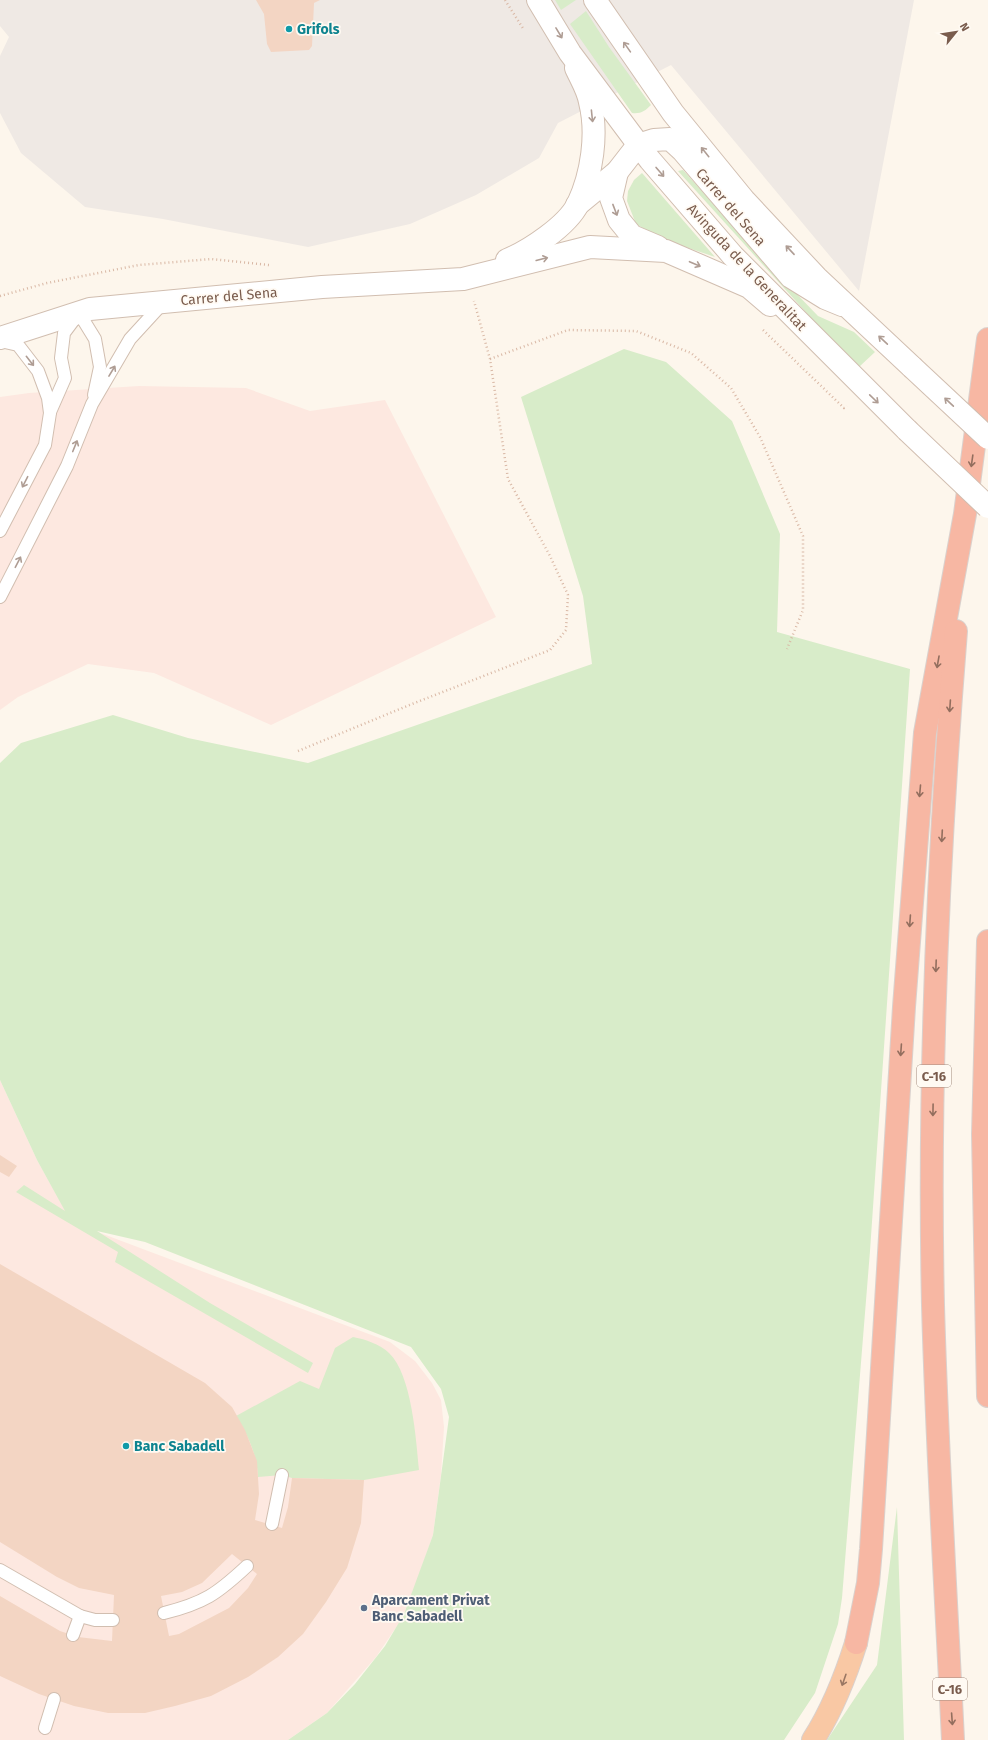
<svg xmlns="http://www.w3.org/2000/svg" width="988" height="1740" viewBox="0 0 988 1740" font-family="'Fira Sans',sans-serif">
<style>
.commercial{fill:#fde8e0}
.industrial{fill:#efe9e4}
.green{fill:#d8ecc9}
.building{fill:#f3d5c3;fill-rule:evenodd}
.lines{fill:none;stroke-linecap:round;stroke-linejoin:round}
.service-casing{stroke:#d1beb0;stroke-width:14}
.minor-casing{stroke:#d1beb0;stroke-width:24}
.tertiary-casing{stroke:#d1beb0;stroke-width:24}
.trunk-casing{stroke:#dad1cd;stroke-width:24}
.motorway-casing{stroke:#dad1cd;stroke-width:24}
.path{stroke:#d9b8a5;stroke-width:2.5;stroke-dasharray:1 3;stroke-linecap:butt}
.service{stroke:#fff;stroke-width:12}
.minor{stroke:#fff;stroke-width:22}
.tertiary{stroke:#fff;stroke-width:22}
.trunk{stroke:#f9c8a4;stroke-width:22}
.motorway{stroke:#f7b7a3;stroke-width:22}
.tertiary-bridge-casing{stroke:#d1beb0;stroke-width:24;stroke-linecap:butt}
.tertiary-bridge{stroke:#fff;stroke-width:22}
.oneway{stroke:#af9d94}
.oneway2{stroke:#936e5e}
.oneway3{stroke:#9a7763}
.culture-dot{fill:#0f9aa8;stroke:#fffaf3;stroke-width:1.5}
.service-dot{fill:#5c6f8a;stroke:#fffaf3;stroke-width:1.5}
.labels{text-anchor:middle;stroke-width:3.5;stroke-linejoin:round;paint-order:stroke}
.shield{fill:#fffaf3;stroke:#a28b7f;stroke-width:1}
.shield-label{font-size:13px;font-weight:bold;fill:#7a5c4d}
.culture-label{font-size:14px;font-weight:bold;fill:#0d838f;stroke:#fffaf3;text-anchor:start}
.street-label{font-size:14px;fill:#7a5c4d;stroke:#fffaf3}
.service-label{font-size:14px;font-weight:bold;fill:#4e5e75;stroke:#fffaf3;text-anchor:start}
</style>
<rect width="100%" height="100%" fill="#fdf6ec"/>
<!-- commercial -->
<g class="commercial">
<path d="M139 386 246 388 310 411 385 400 496 617 271 725 154 673 88 664 18 697 0 710V397L29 393Z"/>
<path d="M0 1080 37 1160 66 1212 95 1231 390 1342 415 1361 432 1383 441 1400 444 1427 441 1475 433 1535 413 1592 401 1620 376 1657 327 1713 288 1740H0Z"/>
</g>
<!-- industrial -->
<path class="industrial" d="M0 0H914L859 291 671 65 558 123 539 158 476 195 410 224 308 247 163 219 85 207 21 153 0 113V56L9 37 0 26Z"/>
<!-- green -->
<g class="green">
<path d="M555 0H576L561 10Z"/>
<path d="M586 11 609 47 651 105C645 111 641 114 632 113L570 24Z"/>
<path d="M683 170 764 260 818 316 854 332 875 352 859 367 813 320 678 171Z"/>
<path d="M642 173 715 257 662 239 636 224 627 201 628 191 634 180Z"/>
<path d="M624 349 666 362 732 421 780 534 777 632 910 669 870 1251 842 1598 838 1624 815 1693 784 1740H288L327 1713 355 1684 385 1646 404 1614 433 1535 449 1417 441 1389 411 1347 145 1242 97 1231 210 1303 313 1363 308 1373 115 1262 118 1252 16 1192 24 1185 65 1211 37 1160 0 1080V763L21 743 113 715 188 738 308 763 592 664 583 596 521 397Z"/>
<path d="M353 1337C364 1339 380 1344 389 1353 412 1375 416 1439 419 1470L364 1480 292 1478 282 1475 258 1477C257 1455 248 1435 236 1416L300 1381 319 1389 335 1348Z"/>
<path d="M897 1507 904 1740H827L877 1665Z"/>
</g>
<!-- building -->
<g class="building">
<path d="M256 0H320L314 3 312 46 309 50 271 52 267 44 264 14Z"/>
<path d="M0 1155 17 1166 9 1177 0 1172Z"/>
<path d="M0 1264 205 1383 232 1407 245 1430 257 1461 259 1494 255 1520 282 1528 288 1507 292 1478 364 1480 361 1523 347 1568 326 1602 303 1634 278 1657 248 1677 211 1696 175 1706 145 1713H108L74 1706 39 1694 0 1676V1596L60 1631 78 1637 112 1641 114 1595 79 1588 57 1577 0 1542ZM232 1554 257 1574 248 1588 229 1608 179 1634 169 1636 161 1596 182 1592 202 1583Z"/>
</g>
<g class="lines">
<!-- service casing -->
<g class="service-casing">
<g id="service">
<path d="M50 412 65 378 61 358 64 333 79 313 95 339 100 367 94 395"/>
<path d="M0 531 45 445 50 413 48 398 38 371 18 345 1 341"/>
<path d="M0 597 67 466 92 404 130 339 163 303"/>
<path d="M272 1524 282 1475"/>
<path d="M0 1570 80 1616 73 1635"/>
<path d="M164 1613C204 1603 217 1594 247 1566"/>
<path d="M80 1616 95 1620H113"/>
<path d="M45 1728 54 1699"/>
</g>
</g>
<!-- minor casing -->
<g class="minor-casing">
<g id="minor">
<path d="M617 172 611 198 619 220 632 236 658 247"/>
<path d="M577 205 617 172 638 145 654 140 670 139 683 151 791 277 825 298 842 305"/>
<path d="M507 260C529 251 567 226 578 204 592 174 598 134 590 102 588 90 581 79 576 68"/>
<path d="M0 338 90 309 322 287 463 279 590 247 666 251 749 287 770 305"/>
</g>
</g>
<!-- tertiary casing -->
<g class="tertiary-casing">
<g id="tertiary">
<path d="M538 0 570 53 650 160 733 256 907 430"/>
<path d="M595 0 673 113 744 200 817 278 912 367"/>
</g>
</g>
<!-- trunk casing -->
<g class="trunk-casing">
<path id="trunk" d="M813 1740C833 1709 845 1678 856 1643"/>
</g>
<!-- motorway casing -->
<g class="motorway-casing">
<g id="motorway">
<path d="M988 941 983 1134 988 1396"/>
<path d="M856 1643 868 1583 871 1549 904 1007 925 733 965 514 988 339"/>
<path d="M953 1740C946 1595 937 1450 933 1305 928 1080 938 855 956 631"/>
</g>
</g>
<!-- path -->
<g class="path">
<path d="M505 0 524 30"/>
<path d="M0 296 47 283 139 265 211 259 269 265"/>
<path d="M763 330 844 408 847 406"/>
<path d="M490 359 568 330 636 331 691 353 731 388 760 437 803 536V610L787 649"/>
<path d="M298 751 412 704 550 650 566 630 568 595 550 556 508 479 490 359 474 301"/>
</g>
<!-- service -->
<use href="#service" class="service"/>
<!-- minor -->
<use href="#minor" class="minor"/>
<!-- tertiary -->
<use href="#tertiary" class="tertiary"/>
<!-- trunk -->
<use href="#trunk" class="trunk"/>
<!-- motorway -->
<use href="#motorway" class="motorway"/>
<!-- tertiary-bridge casing -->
<g class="tertiary-bridge-casing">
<g id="tertiary-bridge">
<path d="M912 367 988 438"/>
<path d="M907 430 988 507"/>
</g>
</g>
<!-- tertiary-bridge -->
<use href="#tertiary-bridge" class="tertiary-bridge"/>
</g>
<!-- one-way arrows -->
<defs><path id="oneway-shaft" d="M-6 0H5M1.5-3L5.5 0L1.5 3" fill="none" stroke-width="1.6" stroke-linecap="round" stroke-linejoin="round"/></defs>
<g class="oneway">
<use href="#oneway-shaft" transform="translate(559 33) rotate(59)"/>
<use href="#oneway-shaft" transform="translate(627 47) rotate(-125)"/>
<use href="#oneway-shaft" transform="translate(592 116) rotate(84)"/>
<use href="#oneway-shaft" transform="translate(705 152) rotate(-129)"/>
<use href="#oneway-shaft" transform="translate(660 172) rotate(49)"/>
<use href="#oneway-shaft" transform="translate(615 210) rotate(69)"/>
<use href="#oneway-shaft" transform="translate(790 250) rotate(-133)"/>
<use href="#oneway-shaft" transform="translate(542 259) rotate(-14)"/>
<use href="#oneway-shaft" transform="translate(695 264) rotate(23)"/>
<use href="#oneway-shaft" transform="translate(883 340) rotate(-137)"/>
<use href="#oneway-shaft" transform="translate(30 361) rotate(52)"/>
<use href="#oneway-shaft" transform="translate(112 371) rotate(-59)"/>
<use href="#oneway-shaft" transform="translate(874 399) rotate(44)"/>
<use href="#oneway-shaft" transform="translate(949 402) rotate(-137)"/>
<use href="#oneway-shaft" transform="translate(75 446) rotate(-68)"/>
<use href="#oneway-shaft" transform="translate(25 482) rotate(117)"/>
<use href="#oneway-shaft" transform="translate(18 562) rotate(-63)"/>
</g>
<g class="oneway2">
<use href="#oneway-shaft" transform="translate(972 461) rotate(98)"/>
<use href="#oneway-shaft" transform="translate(938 662) rotate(100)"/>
<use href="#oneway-shaft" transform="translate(950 706) rotate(94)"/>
<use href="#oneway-shaft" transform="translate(920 791) rotate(95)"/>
<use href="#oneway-shaft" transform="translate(942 836) rotate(93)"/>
<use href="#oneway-shaft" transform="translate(910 921) rotate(94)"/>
<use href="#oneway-shaft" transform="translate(936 966) rotate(92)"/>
<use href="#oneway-shaft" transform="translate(901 1050) rotate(94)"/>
<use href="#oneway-shaft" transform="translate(933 1110) rotate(91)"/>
<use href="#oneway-shaft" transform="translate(952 1719) rotate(86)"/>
</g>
<use class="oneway3" href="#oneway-shaft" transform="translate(844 1680) rotate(109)"/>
<!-- markers -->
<g class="culture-dot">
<circle cx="289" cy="29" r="4"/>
<circle cx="126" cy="1446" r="4"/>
</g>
<circle class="service-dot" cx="364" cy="1608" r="4"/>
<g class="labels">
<!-- shield labels -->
<g class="shield">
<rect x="917" y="1065" width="34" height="22" rx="3"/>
<rect x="933" y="1678" width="34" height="22" rx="3"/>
</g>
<g class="shield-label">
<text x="934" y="1081">C-16</text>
<text x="950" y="1694">C-16</text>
</g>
<!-- culture labels -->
<g class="culture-label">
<text x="297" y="34">Grifols</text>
<text x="134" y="1451">Banc Sabadell</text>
</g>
<!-- street labels -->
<g class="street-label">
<text transform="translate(731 207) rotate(49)" y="5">Carrer del Sena</text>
<text transform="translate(747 267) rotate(47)" y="5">Avinguda de la Generalitat</text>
<text transform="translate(229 296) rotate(-5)" y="5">Carrer del Sena</text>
</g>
<!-- service labels -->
<g class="service-label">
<text x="372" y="1605">Aparcament Privat<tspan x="372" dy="16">Banc Sabadell</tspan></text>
</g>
</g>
<!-- north arrow -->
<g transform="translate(956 32) rotate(60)" stroke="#fffaf3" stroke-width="3" paint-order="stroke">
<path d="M0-3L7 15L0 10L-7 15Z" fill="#7a5c4d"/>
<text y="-6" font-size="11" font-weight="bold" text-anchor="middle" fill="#7a5c4d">N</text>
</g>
</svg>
